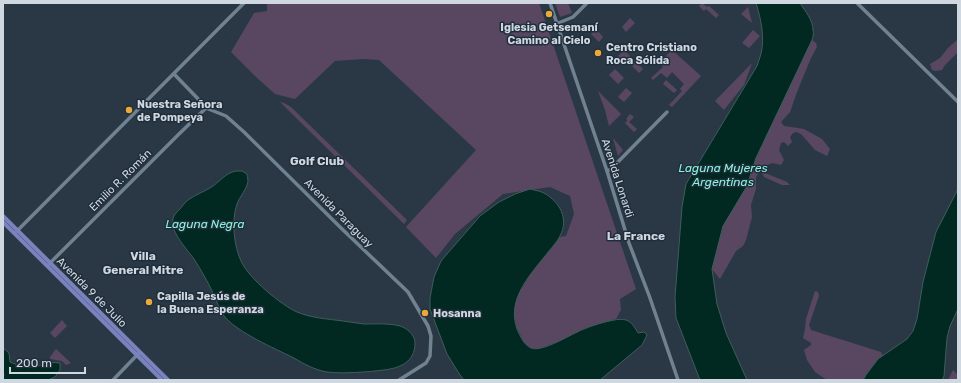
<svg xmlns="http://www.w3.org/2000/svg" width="961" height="383" viewBox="0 0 961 383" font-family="Rubik,sans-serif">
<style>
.green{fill:#594762}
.water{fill:#012821;stroke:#3f5d5b}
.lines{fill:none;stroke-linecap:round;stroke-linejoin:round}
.minor{stroke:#708190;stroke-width:3.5}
.major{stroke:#7a83be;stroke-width:4}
.poi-dot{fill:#eca93a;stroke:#202e3b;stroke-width:1.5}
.labels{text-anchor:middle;stroke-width:3;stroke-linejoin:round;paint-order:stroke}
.poi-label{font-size:11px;font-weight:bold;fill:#cfd8e1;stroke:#202e3b;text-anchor:start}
.street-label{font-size:11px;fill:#cfd8e1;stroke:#202e3b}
.neighbourhood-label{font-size:12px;font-weight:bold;fill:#cfd8e1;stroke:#202e3b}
.water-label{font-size:12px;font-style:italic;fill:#8af3dc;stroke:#202e3b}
</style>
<rect width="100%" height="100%" fill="#2a3846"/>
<!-- green -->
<g class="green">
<path d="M267 3H539L636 289 620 299 621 310 616 319 585 328 562 340 541 348 532 349 525 344 517 328 514 314 516 299 532 271 560 237 566 236 574 214 570 196 550 187 503 194 455 234 436 258 406 227 476 150 379 60 363 59 335 61 295 99 275 94 255 76 231 52 254 13 267 11Z"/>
<path d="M555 3H568L572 13 560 17Z"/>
<path d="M702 3 707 7 709 6 719 15 716 18 706 9 704 11 699 6Z"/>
<path d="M748 7 752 23 741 14Z"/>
<path d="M630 18 635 23 626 32 622 27Z"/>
<path d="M596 29 603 37 599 42 591 34Z"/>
<path d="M753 30 760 36 749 48 742 43Z"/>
<path d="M958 39V52L945 65 942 70 936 71 932 70 930 64 940 58 948 48Z"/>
<path d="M812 40 816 43 817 47 811 58 797 92 790 112 781 122 784 126 804 129 822 139 830 149 827 156 815 150 802 135 797 132 793 133 790 137 792 142 788 146 784 142 781 143 779 150 784 160 781 165 772 163 765 166V173L787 182 790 185H782L764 177 761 170 756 177V189L751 205 752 217 746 240 743 246 736 251 720 279 712 269 723 226 747 186 756 158Z"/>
<path d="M624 50 643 69 639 73 631 65 633 63 628 59 626 60 623 57 621 59 618 56Z"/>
<path d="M672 50 701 76 672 107 669 105 682 91 680 89 684 84 672 72 667 78 661 73 653 80 651 78 663 67 659 63Z"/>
<path d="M752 63 744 85 724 110 715 101Z"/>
<path d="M615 69 624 78 618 84 609 75Z"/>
<path d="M666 80 677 90 674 93 663 84Z"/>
<path d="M626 88 632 93 624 102 618 97Z"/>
<path d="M598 91 621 114 609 126 605 110Z"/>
<path d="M280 102 284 103 291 107 407 220 404 224Z"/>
<path d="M630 114 634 117 629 122 637 129 634 132 625 123 628 120 626 119Z"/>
<path d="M613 138 623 150 618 156Z"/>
<path d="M815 291 818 292 819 296 809 325 811 330 881 352 883 356C875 362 868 371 863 380H827L815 372 807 360 804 350 811 345V343L803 338 805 329 806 319Z"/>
<path d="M62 320 67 326 55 338 50 333Z"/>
<path d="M56 349 71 363 66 365 62 361 50 359V357Z"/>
<path d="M953 370 958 375V380H948Z"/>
</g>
<!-- water -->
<g class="water">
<path d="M756 3H800C805 11 813 20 813 30 814 33 813 37 812 40L756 158 747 186 723 226 712 269 717 304 726 333 747 380H700L676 318 675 297 682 207 686 184 757 66C758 62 760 58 761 54 765 37 761 19 756 3Z"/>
<path d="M236 171H242L247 174C247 175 248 181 248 181 247 189 240 196 237 204 231 220 234 248 242 263 250 279 281 305 297 312 311 318 328 319 343 321 350 322 357 323 364 324 375 324 388 323 400 326 407 328 415 335 415 343 415 362 400 368 384 370 367 372 344 374 327 372 315 370 304 364 294 358 274 348 238 333 224 316 219 309 217 301 213 293 208 282 201 270 194 259 187 249 167 229 174 216 175 214 177 212 179 210 182 207 184 203 188 200 195 195 203 192 210 188 220 182 225 173 236 171Z"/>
<path d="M530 189C534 190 540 191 544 193 560 202 569 219 560 236 557 242 553 246 549 251 532 273 506 298 517 329 520 336 524 345 531 348 542 353 573 333 584 329 591 326 598 324 605 322 611 321 619 318 626 320 632 322 635 328 638 333L644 332 647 335 642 345 600 380H464L460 375 447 354 430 309V298L434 277 441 261 480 216 499 202 515 194Z"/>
<path d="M958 189V309L950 326 947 338 944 376 942 380H863L866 375 878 359 907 339 913 331 917 319 923 282 936 232Z"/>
<path d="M3 348 9 353 10 362C21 367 37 370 47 362L60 363V370L55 377 48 380H3L4 374 3 373Z"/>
</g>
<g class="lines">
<!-- minor -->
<g class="minor">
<path d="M550 3 607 171 629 243 650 298 678 380"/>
<path d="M857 3 958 102"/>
<path d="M556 24 573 17 587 3"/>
<path d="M174 74 204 105 206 108 226 116 244 132 341 228 408 292 428 326 431 336 430 356 426 363 399 380"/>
<path d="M607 171 611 169 667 112"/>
<path d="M16 232 244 3"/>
<path d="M49 264 178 135 206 108"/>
<path d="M113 380 139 353"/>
</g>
<!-- major -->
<g class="major">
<path d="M3 216 168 380"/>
<path d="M3 222 162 380"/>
</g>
</g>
<!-- markers -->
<g class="poi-dot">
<circle cx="549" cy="14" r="4"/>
<circle cx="598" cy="53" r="4"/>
<circle cx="129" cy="110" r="4"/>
<circle cx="149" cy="302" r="4"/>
<circle cx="425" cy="313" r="4"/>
</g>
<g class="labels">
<!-- poi labels -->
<g class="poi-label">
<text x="549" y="31" text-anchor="middle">Iglesia Getsemaní<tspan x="549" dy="13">Camino al Cielo</tspan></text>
<text x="606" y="51">Centro Cristiano<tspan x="606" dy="13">Roca Sólida</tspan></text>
<text x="137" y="108">Nuestra Señora<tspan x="137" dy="13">de Pompeya</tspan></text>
<text x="157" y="300">Capilla Jesús de<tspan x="157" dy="13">la Buena Esperanza</tspan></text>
<text x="433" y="317">Hosanna</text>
</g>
<!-- street labels -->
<g class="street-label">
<text transform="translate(618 178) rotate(72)" y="4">Avenida Lonardi</text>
<text transform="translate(120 180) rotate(-45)" y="4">Emilio R. Román</text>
<text transform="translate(339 213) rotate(45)" y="4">Avenida Paraguay</text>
<text transform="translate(92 292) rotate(45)" y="4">Avenida 9 de Julio</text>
</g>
<!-- neighbourhood labels -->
<g class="neighbourhood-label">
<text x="317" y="165">Golf Club</text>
<text x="636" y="240">La France</text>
<text x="143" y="260">Villa<tspan x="143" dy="14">General Mitre</tspan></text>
</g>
<!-- water labels -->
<g class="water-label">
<text x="723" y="172">Laguna Mujeres<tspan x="723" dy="14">Argentinas</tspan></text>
<text x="205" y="228">Laguna Negra</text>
</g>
</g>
<!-- border -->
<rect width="961" height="383" fill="none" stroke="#cfd8e1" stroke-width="8"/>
<!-- scale -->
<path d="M10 367v6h75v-6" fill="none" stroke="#cfd8e1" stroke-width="2"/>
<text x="16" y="367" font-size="12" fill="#cfd8e1" stroke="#202e3b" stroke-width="3" paint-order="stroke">200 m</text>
</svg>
